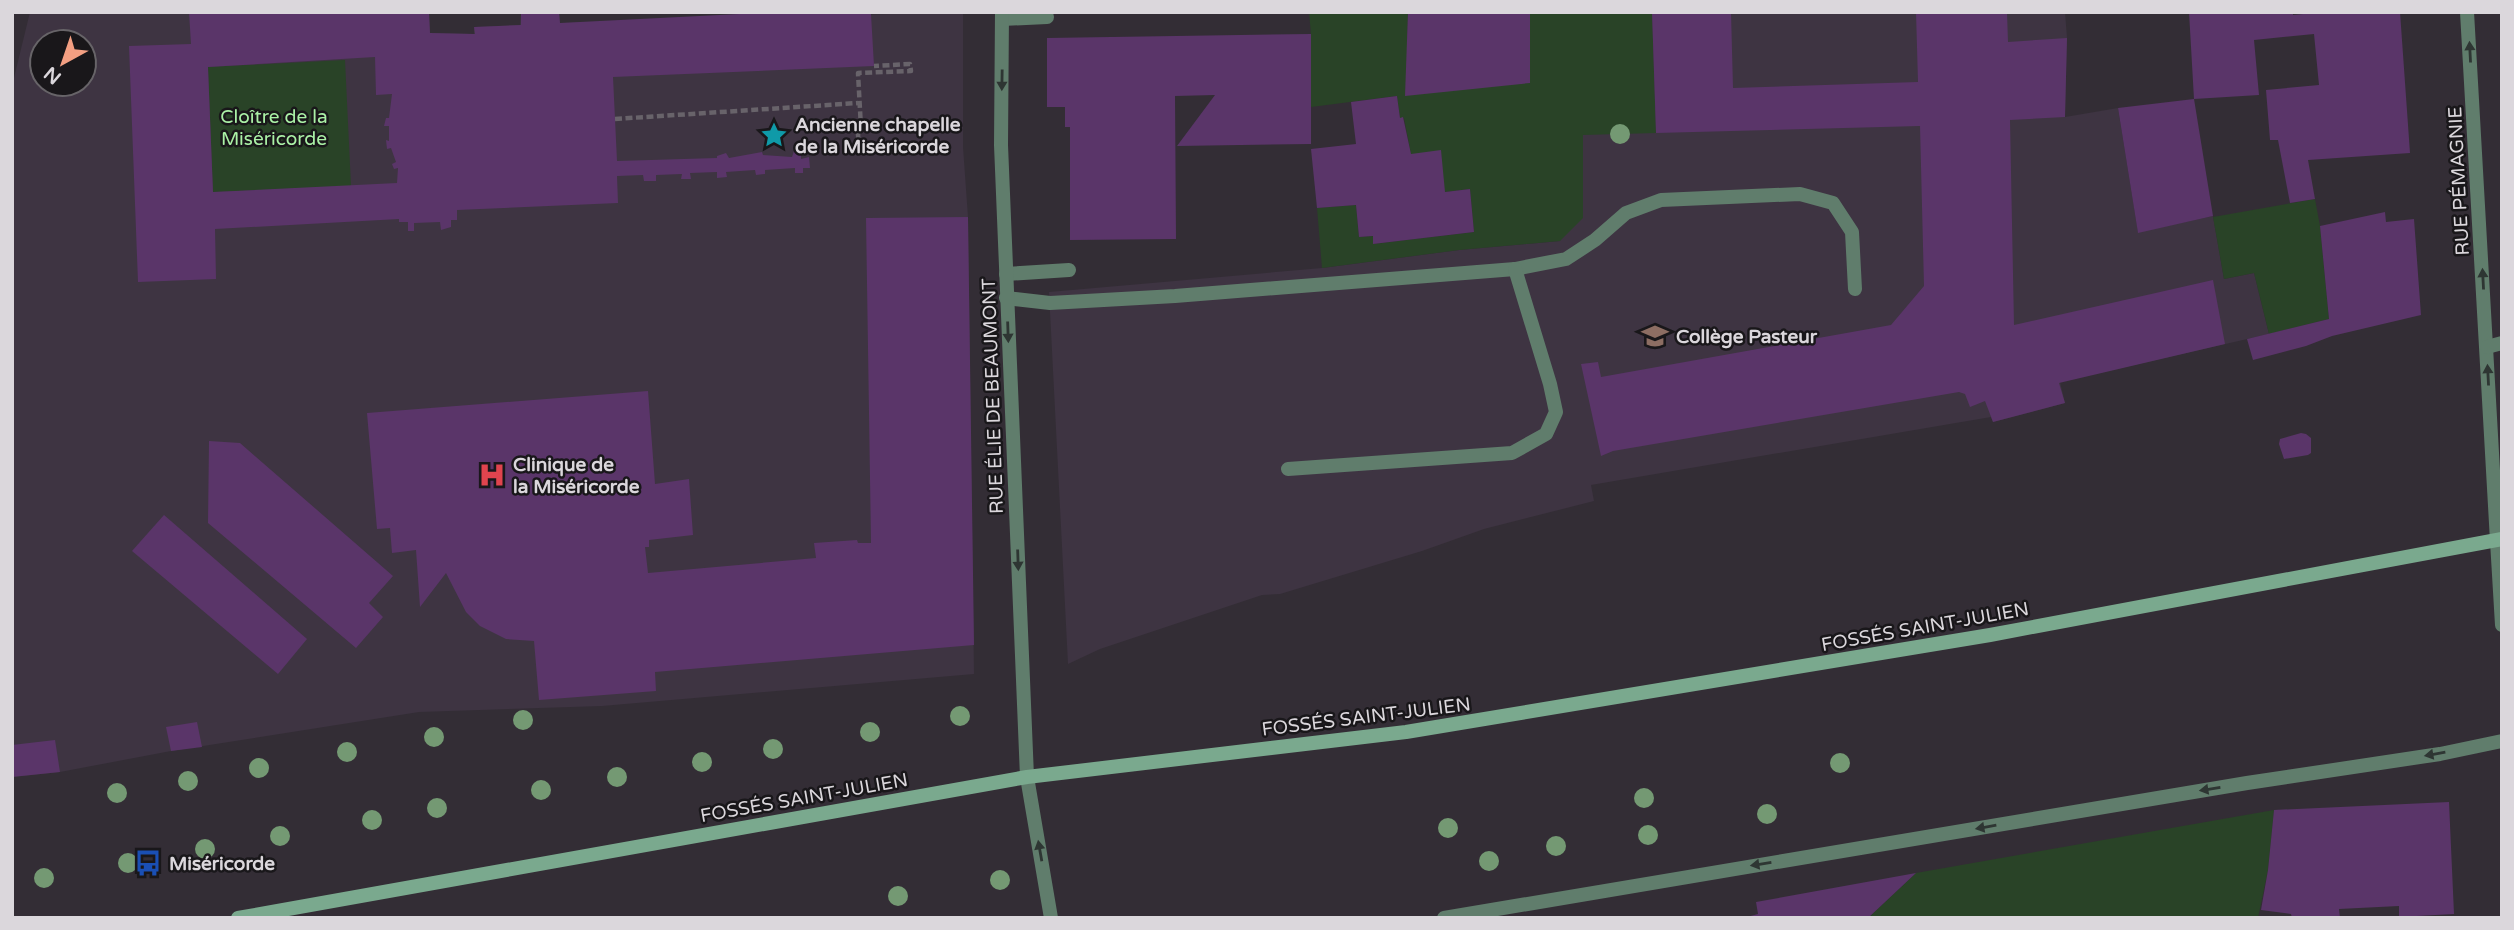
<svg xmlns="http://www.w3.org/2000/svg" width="2514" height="930" viewBox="0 0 2514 930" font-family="'Varela Round',sans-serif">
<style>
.built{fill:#3e3442;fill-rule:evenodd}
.green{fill:#294327}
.building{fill:#5a3569;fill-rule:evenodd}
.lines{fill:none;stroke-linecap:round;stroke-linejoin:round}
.path{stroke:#68636a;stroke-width:4.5;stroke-dasharray:7 3.5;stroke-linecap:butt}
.service{stroke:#607d6c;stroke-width:14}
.minor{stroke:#607d6c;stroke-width:14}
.tertiary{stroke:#607d6c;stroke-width:14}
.secondary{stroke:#7aa98e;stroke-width:14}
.tree{fill:#749973}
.oneway{fill:#2e3633}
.labels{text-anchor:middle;stroke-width:5;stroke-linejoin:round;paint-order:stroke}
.park-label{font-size:19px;fill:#aaf1a6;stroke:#19171a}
.poi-label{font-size:19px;font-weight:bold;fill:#dbd7dc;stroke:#19171a;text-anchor:start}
.street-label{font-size:19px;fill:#dbd7dc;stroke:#19171a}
</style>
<rect width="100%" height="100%" fill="#332d35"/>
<!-- built -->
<g class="built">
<path d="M30 12H429L430 33 474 34V27L520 25 521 12H559L560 23 963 12V147L968 217 974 674 602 706 419 712 171 751 60 772 12 777V86ZM42 42H84V84H42Z"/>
<path d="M1586 12H2065L2067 38 2065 117 2118 108 2138 232 2213 216 2224 279 2254 273 2269 334 2060 382 2065 403 1993 422 1991 417 1591 485 1594 501 1484 529 1422 551 1280 594 1262 595 1100 649 1068 664 1049 292 1322 268 1459 250 1560 241 1583 63Z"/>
</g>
<!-- green -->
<g class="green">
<path d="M1309 12H1408L1406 95 1530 12H1652L1656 133 1583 135V218L1560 241 1459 250 1322 268 1317 208 1356 205 1359 237 1373 236V244L1474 232 1470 189 1445 192 1411 154 1404 118H1400L1397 96 1311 107V34Z"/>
<path d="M345 60 351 186 213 192 208 67Z"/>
<path d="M2315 199 2320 226 2329 319 2269 334 2254 273 2224 279 2213 217Z"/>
<path d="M2274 810 2268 870 2258 918H1868L1916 873Z"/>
</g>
<!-- building -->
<g class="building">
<path d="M189 12H429L430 33 475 34 474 27 521 25V12H559L560 23 780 12H855V14H871L874 66 613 77 617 161 717 158V156L726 153 729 158 762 152 763 155 792 157 794 151 801 153V159L809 157 810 168H803V173H795V168L765 170V174L756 175 755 170 726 172 727 177 717 178V172L690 173 691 179H681L682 174 656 175V181H644L643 175 617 176 618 203 457 210V220H451V227L441 230 440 222 414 223V231H408V222H399V219L215 229 216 279 138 282 129 46 191 44ZM375 57 376 95 392 94 389 118H386L384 126H389V141L386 140 387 149 391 148 396 162 392 164 394 169 398 168 397 183 213 192 208 67Z"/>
<path d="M1408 12H1530V83L1405 96Z"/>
<path d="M1652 12H1731L1733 88 1918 82 1916 12H2007L2008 42 2067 38 2065 117 2010 120 2014 325 2213 280 2225 344 2059 383 2065 403 1993 422 1985 401 1970 407 1965 394 1959 392 1613 451 1601 456 1581 364 1598 362 1601 377 1891 325 1924 286 1920 126 1656 133Z"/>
<path d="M2189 12H2293V15L2323 12H2400L2410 153 2308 160 2315 199 2290 203 2278 140H2270L2266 90 2319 85 2314 34 2254 40 2259 95 2194 99Z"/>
<path d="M1311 34V144L1177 146 1215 95 1175 96 1176 239 1070 240V127H1065V107H1047V38Z"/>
<path d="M1397 96 1400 118 1403 117 1411 154 1441 150 1445 192 1470 189 1474 232 1373 244V236L1359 237 1356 205 1317 208 1311 149 1356 144 1351 102Z"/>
<path d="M2194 99 2213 216 2138 233 2118 108Z"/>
<path d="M2385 212 2386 222 2414 219 2421 315 2332 336 2306 346 2253 360 2247 339 2329 319 2320 226Z"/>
<path d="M968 217 974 645 655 672 656 691 539 700 534 641 506 639 480 626 466 612 446 573 420 607 416 550 392 553 390 528 377 529 367 413 648 391 655 484 689 479 693 535 649 540V547H645L648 573 816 558 814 543 857 540 858 543H871L866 218Z"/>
<path d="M2301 433 2306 434 2311 438V453L2308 455 2284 459 2279 444 2280 439Z"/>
<path d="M209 441 240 443 393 576 369 603 383 617 356 648 208 523Z"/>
<path d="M164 515 307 639 278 674 132 551Z"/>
<path d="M197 722 202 747 171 751 166 727Z"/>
<path d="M55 740 60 772 12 777V745Z"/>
<path d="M2449 802 2454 914 2399 917V906L2339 909 2340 918H2292L2291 914 2261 910 2268 870 2274 810Z"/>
<path d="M1916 873 1868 918H1743L1758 914 1756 902Z"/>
</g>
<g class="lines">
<!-- path -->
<g class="path">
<path d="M615 119 858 103"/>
<path d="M859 149 858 134 861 128 858 73 911 71 910 64 874 66"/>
</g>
<!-- service -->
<g class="service">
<path d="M1002 19 1047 17"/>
<path d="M1006 274 1069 270"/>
<path d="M1006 298 1050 303 1175 296 1515 269 1566 259 1595 240 1626 213 1661 200 1800 194 1833 203 1852 232 1855 289"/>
<path d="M1288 469 1512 453 1546 434 1556 412 1550 384 1515 269"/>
<path d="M1444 918 2247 783 2440 754 2502 741"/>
</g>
<!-- minor -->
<g class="minor">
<path d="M1002 12 1001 145 1027 777"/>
<path d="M2467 12 2497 541"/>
<path d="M2487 347 2502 343"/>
</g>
<!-- tertiary -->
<g class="tertiary">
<path d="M2497 541 2502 625"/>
<path d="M1027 777 1051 918"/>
</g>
<!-- secondary -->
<path class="secondary" d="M238 918 1027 777 1406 732 1990 635 2502 539"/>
</g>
<!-- trees -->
<g class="tree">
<circle cx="1620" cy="134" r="10"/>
<circle cx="960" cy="716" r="10"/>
<circle cx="523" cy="720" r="10"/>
<circle cx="870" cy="732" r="10"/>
<circle cx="434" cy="737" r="10"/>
<circle cx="773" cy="749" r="10"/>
<circle cx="347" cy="752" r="10"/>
<circle cx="702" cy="762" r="10"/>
<circle cx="1840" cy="763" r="10"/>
<circle cx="259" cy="768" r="10"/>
<circle cx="617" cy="777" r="10"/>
<circle cx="188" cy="781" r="10"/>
<circle cx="541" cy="790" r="10"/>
<circle cx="117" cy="793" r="10"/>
<circle cx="1644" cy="798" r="10"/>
<circle cx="437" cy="808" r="10"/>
<circle cx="1767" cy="814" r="10"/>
<circle cx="372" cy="820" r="10"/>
<circle cx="1448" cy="828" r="10"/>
<circle cx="1648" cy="835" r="10"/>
<circle cx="280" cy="836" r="10"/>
<circle cx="1556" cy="846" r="10"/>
<circle cx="205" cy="849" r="10"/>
<circle cx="1489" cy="861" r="10"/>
<circle cx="128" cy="863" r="10"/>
<circle cx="44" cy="878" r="10"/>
<circle cx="1000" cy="880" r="10"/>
<circle cx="898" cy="896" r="10"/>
</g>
<!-- one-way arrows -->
<defs><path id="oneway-solid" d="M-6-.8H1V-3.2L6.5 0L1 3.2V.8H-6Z" transform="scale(1.75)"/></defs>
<g class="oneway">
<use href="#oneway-solid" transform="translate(2470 52) rotate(-93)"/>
<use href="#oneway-solid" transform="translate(1002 80) rotate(91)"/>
<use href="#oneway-solid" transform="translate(2483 279) rotate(-93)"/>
<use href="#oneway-solid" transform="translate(1008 332) rotate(88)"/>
<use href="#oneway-solid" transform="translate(2488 375) rotate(-93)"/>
<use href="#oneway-solid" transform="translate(1018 560) rotate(88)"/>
<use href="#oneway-solid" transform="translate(2435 754) rotate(170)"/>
<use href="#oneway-solid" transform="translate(2210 789) rotate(171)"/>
<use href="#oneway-solid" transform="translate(1986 827) rotate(170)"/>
<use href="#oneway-solid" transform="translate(1040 851) rotate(-100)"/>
<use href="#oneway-solid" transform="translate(1761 864) rotate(171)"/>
</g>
<!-- icons -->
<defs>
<g id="sight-bare" transform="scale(2.1)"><path d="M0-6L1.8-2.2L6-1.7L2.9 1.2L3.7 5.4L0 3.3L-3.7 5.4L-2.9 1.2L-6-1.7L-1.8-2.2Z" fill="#0f9aa8" stroke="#19171a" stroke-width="2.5" paint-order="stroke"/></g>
<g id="school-bare" transform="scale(2.1)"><path d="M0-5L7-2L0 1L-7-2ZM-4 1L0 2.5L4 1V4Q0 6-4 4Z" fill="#8d6e63" stroke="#19171a" stroke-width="2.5" paint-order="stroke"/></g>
<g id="hospital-bare" transform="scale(2.1)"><path d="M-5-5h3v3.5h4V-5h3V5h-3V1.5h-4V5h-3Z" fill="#e0444e" stroke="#19171a" stroke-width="2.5" paint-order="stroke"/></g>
<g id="bus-bare" transform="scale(2.1)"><path d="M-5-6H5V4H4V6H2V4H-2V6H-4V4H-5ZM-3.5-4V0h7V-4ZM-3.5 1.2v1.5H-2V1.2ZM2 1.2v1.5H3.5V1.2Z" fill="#1a4fb4" stroke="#19171a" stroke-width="2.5" paint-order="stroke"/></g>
</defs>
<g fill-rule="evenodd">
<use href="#sight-bare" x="774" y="135"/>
<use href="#school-bare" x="1655" y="336"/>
<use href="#hospital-bare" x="492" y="475"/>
<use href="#bus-bare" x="148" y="863"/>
</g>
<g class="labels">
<!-- park labels -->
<g class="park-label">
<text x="274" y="123">Cloître de la<tspan x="274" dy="22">Miséricorde</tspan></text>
</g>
<!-- poi labels -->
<g class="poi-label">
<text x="795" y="131">Ancienne chapelle<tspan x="795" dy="22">de la Miséricorde</tspan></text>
<text x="1676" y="343">Collège Pasteur</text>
<text x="513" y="471">Clinique de<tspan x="513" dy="22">la Miséricorde</tspan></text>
<text x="169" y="870">Miséricorde</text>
</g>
<!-- street labels -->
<g class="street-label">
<text transform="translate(2458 181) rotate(-93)" y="7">RUE PÉMAGNIE</text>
<text transform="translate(992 396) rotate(-92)" y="7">RUE ÉLIE DE BEAUMONT</text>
<text transform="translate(1925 626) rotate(-10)" y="7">FOSSÉS SAINT-JULIEN</text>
<text transform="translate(1366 716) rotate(-7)" y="7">FOSSÉS SAINT-JULIEN</text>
<text transform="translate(804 797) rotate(-10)" y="7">FOSSÉS SAINT-JULIEN</text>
</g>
</g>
<!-- border -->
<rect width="2514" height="930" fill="none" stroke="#dbd7dc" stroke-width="28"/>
<!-- north arrow -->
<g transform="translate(63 63) rotate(220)"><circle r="33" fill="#19171a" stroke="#676468" stroke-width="2"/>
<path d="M0-5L12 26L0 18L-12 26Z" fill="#f39f82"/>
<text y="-10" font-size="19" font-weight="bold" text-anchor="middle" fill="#dbd7dc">N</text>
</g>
</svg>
